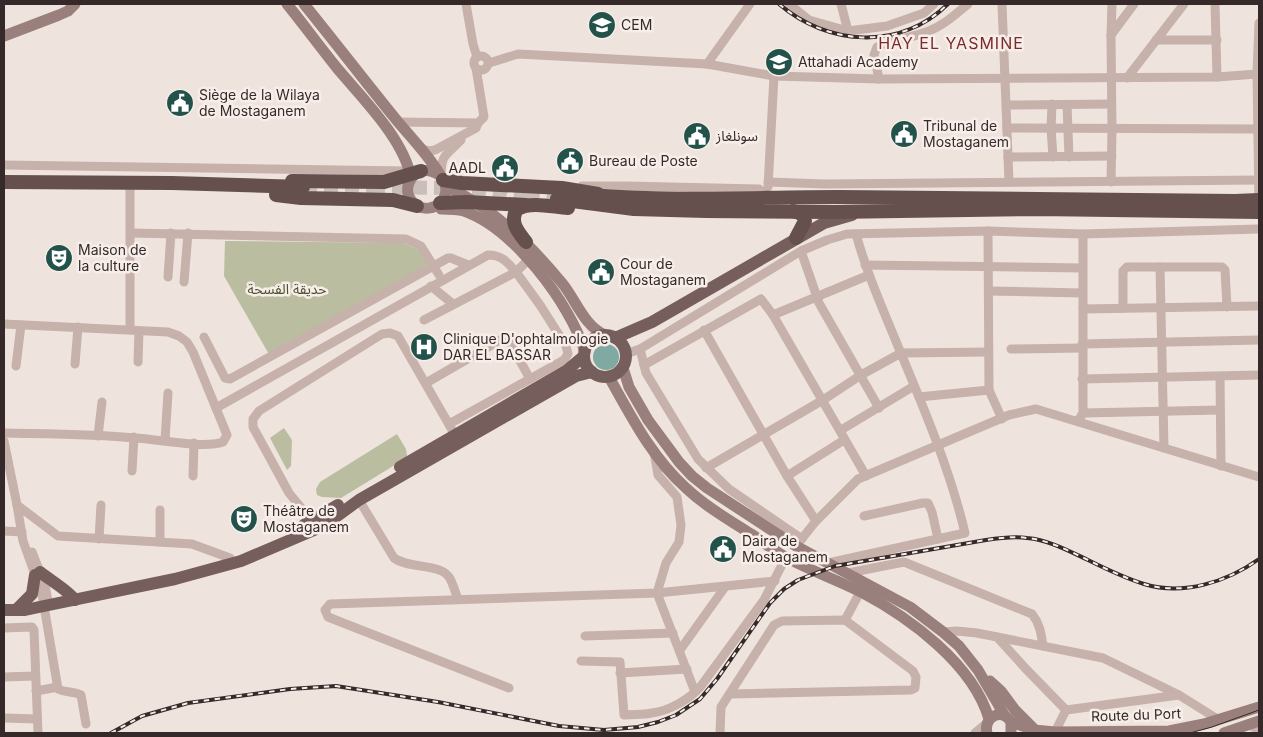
<svg xmlns="http://www.w3.org/2000/svg" width="1263" height="737" viewBox="0 0 1263 737" font-family="Inter,'Noto Sans Arabic',sans-serif">
<style>
.green{fill:#babd9f}
.water{fill:#80a9a1}
.lines{fill:none;stroke-linecap:round;stroke-linejoin:round}
.trunk-tunnel{stroke:#cabeba;stroke-width:14;stroke-dasharray:14 7;stroke-linecap:butt}
.minor{stroke:#c6b1ab;stroke-width:9}
.secondary{stroke:#9a807c;stroke-width:11}
.primary{stroke:#755e5c;stroke-width:12}
.trunk{stroke:#65504e;stroke-width:14}
.tram{stroke:#352a29;stroke-width:1}
.rail-casing{stroke:#352a29;stroke-width:4}
.rail{stroke:#f8eee9;stroke-width:2;stroke-dasharray:5.5;stroke-linecap:butt}
.labels{text-anchor:middle;stroke-width:5;stroke-linejoin:round;paint-order:stroke}
.poi-label{font-size:14px;fill:#352a29;stroke:#f8eee9;text-anchor:start}
.park-label{font-size:14px;fill:#4c5030;stroke:#f8eee9}
.street-label{font-size:14px;fill:#352a29;stroke:#f8eee9}
.quarter-label{font-size:16px;letter-spacing:1px;fill:#7b2b2b;stroke:#f8eee9}
</style>
<rect width="100%" height="100%" fill="#efe3de"/>
<!-- green -->
<g class="green">
<path d="M225 241 404 243 419 250 428 264 270 356 224 276Z"/>
<path d="M284 428 292 440 291 466 287 470 270 438Z"/>
<path d="M397 434 406 449 407 456 403 460 341 498 322 497 317 495 316 489 320 482Z"/>
</g>
<!-- water -->
<circle class="water" cx="606" cy="357" r="13"/>
<g class="lines">
<!-- trunk-tunnel -->
<g class="trunk-tunnel">
<path d="M371 187 457 188"/>
<path d="M303 190H380"/>
<path d="M451 191H481L534 197"/>
<path d="M526 192 558 196"/>
</g>
<!-- minor -->
<g class="minor">
<path d="M466 4 473 44 477 57"/>
<path d="M789 4 809 20 848 31 887 26 924 13 934 4"/>
<path d="M841 4 848 31"/>
<path d="M1002 4 1009 182"/>
<path d="M1215 4 1217 77"/>
<path d="M1111 35 1134 4"/>
<path d="M1156 40H1217"/>
<circle cx="481" cy="63" r="7"/>
<path d="M489 63 518 54 707 64 774 76 879 79 1217 77 1257 74"/>
<path d="M707 64 750 4"/>
<path d="M1127 78 1184 4"/>
<path d="M879 79 874 55 877 47C894 39 912 38 929 31 944 25 956 14 968 4"/>
<path d="M1052 104 1051 128 1053 157"/>
<path d="M1007 105 1111 104"/>
<path d="M1067 105 1069 157"/>
<path d="M398 122 478 123"/>
<path d="M1007 128 1258 129"/>
<path d="M420 148 429 151 435 150 476 128 478 123 484 117 476 68"/>
<path d="M1008 157 1112 156"/>
<path d="M4 165 408 171"/>
<path d="M441 177C441 153 446 156 461 140"/>
<path d="M768 182 825 184 1258 180"/>
<path d="M1111 182 1112 129 1111 35 1112 4"/>
<path d="M582 186H626L759 189 768 198"/>
<path d="M768 187 774 76"/>
<path d="M1259 204 1257 74 1259 23"/>
<path d="M988 231 989 390 1002 419"/>
<path d="M131 233 406 239 421 246 439 275"/>
<path d="M801 251 819 303 879 408"/>
<path d="M865 265 1082 268"/>
<path d="M1160 267 1164 448"/>
<path d="M168 277 171 233"/>
<path d="M184 282 188 233"/>
<path d="M431 286 453 304"/>
<path d="M989 291 1082 293"/>
<path d="M1123 308V271L1127 267H1222L1225 270 1227 307"/>
<path d="M1083 309 1259 306"/>
<path d="M773 315 869 275"/>
<path d="M424 320 516 272 540 305 566 346 568 354 564 360 449 424"/>
<path d="M4 324 168 332 179 336 187 342 193 352 227 435 223 442C203 449 158 439 135 438 92 434 47 434 4 433"/>
<path d="M130 329V190"/>
<path d="M704 330 787 476 816 521"/>
<path d="M204 337 223 374 225 378 230 379 448 258H451L468 265"/>
<path d="M1082 344 1259 340"/>
<path d="M640 349 646 373 698 459 729 489 802 539"/>
<path d="M1011 349 1082 348"/>
<path d="M626 354 640 349 801 251 827 240 847 234 988 231 1083 234 1259 229"/>
<path d="M138 362 139 331"/>
<path d="M75 364 78 327"/>
<path d="M644 365 761 299 773 315 866 476"/>
<path d="M16 366 21 325"/>
<path d="M1220 377 1221 466"/>
<path d="M1082 379 1259 375"/>
<path d="M426 383 502 339H508L530 379"/>
<path d="M919 397 989 390"/>
<path d="M216 408 488 255C502 255 507 262 516 272L529 259"/>
<path d="M1083 413 1220 410"/>
<path d="M1078 421 1083 413V234"/>
<path d="M841 430 914 386"/>
<path d="M98 436 102 402"/>
<path d="M165 440 168 393"/>
<path d="M4 441 17 505 23 541 42 594 58 689C66 693 74 691 81 695L86 724"/>
<path d="M654 452 658 475 677 497 681 525 679 542 666 563 657 593 695 692"/>
<path d="M706 468 823 400 861 375 901 353 988 352"/>
<path d="M132 471 134 437"/>
<path d="M193 476 194 443"/>
<path d="M787 476 844 440"/>
<path d="M359 500 394 558C409 569 439 563 449 577 453 583 455 592 458 599"/>
<path d="M17 505 58 536 192 544 230 558"/>
<path d="M864 516 923 503H928L932 512 938 539"/>
<path d="M312 521 289 493 253 427V419L259 411 382 334 390 333 398 336 455 435"/>
<path d="M4 531 22 532"/>
<path d="M99 539 101 505"/>
<path d="M160 542V510"/>
<path d="M796 546 816 521 858 479 1009 415 1036 409 1259 477"/>
<path d="M32 552 45 585 48 601"/>
<path d="M828 563 965 533C950 470 925 411 900 351 884 312 867 274 856 234"/>
<path d="M848 573 904 562 1032 614C1040 624 1041 633 1043 646"/>
<path d="M845 620 860 592"/>
<path d="M4 628 32 627 34 630 38 733"/>
<path d="M943 632 957 631 977 633 1103 658 1179 695 1219 720"/>
<path d="M585 636 673 633"/>
<path d="M997 637 1026 669 1066 710"/>
<path d="M680 650 725 587"/>
<path d="M581 661 620 662 624 715C633 714 643 715 652 713 669 711 690 699 701 686L764 600 786 557"/>
<path d="M620 673 687 669"/>
<path d="M4 677 35 676"/>
<path d="M509 688 328 617 325 610 330 604 657 593 775 581"/>
<path d="M36 691 58 687"/>
<path d="M1066 710 1179 695"/>
<path d="M4 718 37 719"/>
<path d="M1249 725 1259 730"/>
<path d="M1055 732 1066 710"/>
<path d="M720 733 721 707 774 625 782 621 845 620 913 671 916 677 915 688 911 690 729 694"/>
<path d="M975 733 987 723"/>
</g>
<!-- secondary -->
<g class="secondary">
<path d="M287 4C304 25 320 47 337 68 362 98 404 139 411 178"/>
<path d="M304 4C334 41 364 80 394 117 410 137 431 157 443 180 449 189 445 201 436 206 430 209 423 209 418 206 395 194 414 158 439 175"/>
<path d="M4 36 59 15 68 11 75 4"/>
<path d="M446 186C495 210 527 241 562 283 576 300 584 326 605 335"/>
<path d="M441 209C448 209 456 209 464 211 513 228 570 303 585 352"/>
<path d="M623 368 629 387 648 420 679 462 692 476 707 488 796 546 910 607 943 632 959 646 978 670 1005 716"/>
<path d="M609 377C631 416 652 458 686 488 705 506 729 520 751 534 763 542 776 552 789 559 812 571 837 580 861 592 910 618 973 664 989 719"/>
<path d="M990 681 1001 691 1015 710 1033 728"/>
<path d="M1011 722 1034 730 1055 732 1169 731 1204 724 1259 707"/>
<path d="M987 733C983 717 1002 707 1011 722V733"/>
<path d="M1224 733 1259 721"/>
</g>
<!-- primary -->
<g class="primary">
<circle cx="605" cy="356" r="21"/>
<path d="M615 338 652 322 824 223 852 215"/>
<path d="M400 467 566 371 584 356"/>
<path d="M304 525 338 505"/>
<path d="M40 572C50 580 69 591 75 600"/>
<path d="M4 610H25L44 606 175 579 241 561 314 530 329 522 359 500 576 376 592 372"/>
<path d="M16 610 32 594 35 575"/>
</g>
<!-- trunk -->
<g class="trunk">
<path d="M443 180 462 183 562 188 598 194"/>
<path d="M292 181 384 182 421 171"/>
<path d="M4 182 172 183 303 187"/>
<path d="M276 195 301 198 393 200 417 206"/>
<path d="M590 195C673 202 756 197 839 197 971 198 1103 200 1235 201L1259 200"/>
<path d="M557 199 634 209 706 211 833 212 1038 209 1259 212"/>
<path d="M440 203 467 202 526 205"/>
<path d="M793 211C800 213 804 214 805 221L796 238"/>
<path d="M526 242C518 232 509 222 517 209 532 201 552 207 568 208"/>
</g>
<!-- tram -->
<path class="tram" d="M1190 733 1212 727 1259 710"/>
<!-- rail casing -->
<g class="rail-casing">
<g id="rail">
<path d="M779 4C828 46 900 51 948 4"/>
<path d="M111 733 142 716 188 703 290 689 336 686 438 702 559 726 604 730 638 727 658 722 676 715 700 699 717 679 770 603 784 589 798 580 835 566 986 540C999 538 1014 536 1027 538 1049 540 1069 551 1088 560 1106 569 1125 578 1144 584 1183 596 1227 582 1259 559"/>
</g>
</g>
<!-- rail -->
<use href="#rail" class="rail"/>
</g>
<!-- icons -->
<defs>
<g id="school-disc" transform="scale(1.4375)"><circle r="9.5" fill="#23524a" stroke="#f8eee9"/><path d="M0-5L7-2L0 1L-7-2ZM-4 1L0 2.5L4 1V4Q0 6-4 4Z" fill="#fff"/></g>
<g id="university-disc" transform="scale(1.4375)"><circle r="9.5" fill="#23524a" stroke="#f8eee9"/><path d="M0-5L7-2L0 1L-7-2ZM-4 1L0 2.5L4 1V4Q0 6-4 4Z" fill="#fff"/></g>
<g id="civic-disc" transform="scale(1.4375)"><circle r="9.5" fill="#23524a" stroke="#f8eee9"/><path d="M-.6-6.5H3V-4.5H.6V-3L4-1V1h2V6H-6V1h2V-1L-.6-3ZM-1.2 2.5V6h2.4V2.5Z" fill="#fff"/></g>
<g id="theatre-disc" transform="scale(1.4375)"><circle r="9.5" fill="#23524a" stroke="#f8eee9"/><path d="M-5-5.5Q0-4 5-5.5V0Q5 5 0 6Q-5 5-5 0ZM-3.3-2.5H-1v1.5H-3.3ZM1-2.5H3.3v1.5H1ZM-2.8 1Q0 5.5 2.8 1Z" fill="#fff"/></g>
<g id="hospital-disc" transform="scale(1.4375)"><circle r="9.5" fill="#23524a" stroke="#f8eee9"/><path d="M-5-5h3v3.5h4V-5h3V5h-3V1.5h-4V5h-3Z" fill="#fff"/></g>
</defs>
<g fill-rule="evenodd">
<use href="#school-disc" x="602" y="25"/>
<use href="#university-disc" x="779" y="62"/>
<use href="#civic-disc" x="180" y="103"/>
<use href="#civic-disc" x="904" y="134"/>
<use href="#civic-disc" x="697" y="136"/>
<use href="#civic-disc" x="570" y="161"/>
<use href="#civic-disc" x="505" y="168"/>
<use href="#theatre-disc" x="59" y="258"/>
<use href="#civic-disc" x="601" y="272"/>
<use href="#hospital-disc" x="424" y="347"/>
<use href="#theatre-disc" x="244" y="519"/>
<use href="#civic-disc" x="723" y="549"/>
</g>
<g class="labels">
<!-- poi labels -->
<g class="poi-label">
<text x="621" y="30">CEM</text>
<text x="798" y="67">Attahadi Academy</text>
<text x="199" y="100">Siège de la Wilaya<tspan x="199" dy="16">de Mostaganem</tspan></text>
<text x="923" y="131">Tribunal de<tspan x="923" dy="16">Mostaganem</tspan></text>
<text x="716" y="141">سونلغاز</text>
<text x="589" y="166">Bureau de Poste</text>
<text x="486" y="173" text-anchor="end">AADL</text>
<text x="78" y="255">Maison de<tspan x="78" dy="16">la culture</tspan></text>
<text x="620" y="269">Cour de<tspan x="620" dy="16">Mostaganem</tspan></text>
<text x="443" y="344">Clinique D'ophtalmologie<tspan x="443" dy="16">DAR EL BASSAR</tspan></text>
<text x="263" y="516">Théâtre de<tspan x="263" dy="16">Mostaganem</tspan></text>
<text x="742" y="546">Daira de<tspan x="742" dy="16">Mostaganem</tspan></text>
</g>
<!-- park labels -->
<g class="park-label">
<text x="287" y="294">حديقة الفسحة</text>
</g>
<!-- street labels -->
<g class="street-label">
<text transform="translate(1136 715) rotate(-2)" y="5">Route du Port</text>
</g>
<!-- quarter labels -->
<g class="quarter-label">
<text x="951" y="49">HAY EL YASMINE</text>
</g>
</g>
<!-- border -->
<rect width="1263" height="737" fill="none" stroke="#352a29" stroke-width="10"/>
</svg>
